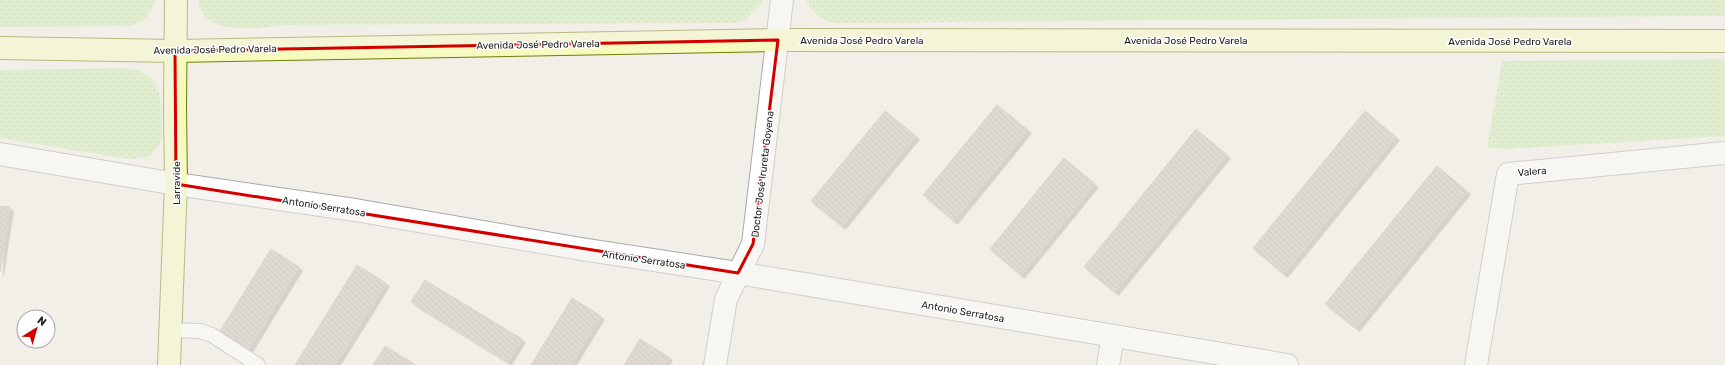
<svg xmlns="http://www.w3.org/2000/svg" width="1725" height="365" viewBox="0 0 1725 365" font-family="Rubik,sans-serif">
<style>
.grass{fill:url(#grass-dots)}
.building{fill:url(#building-back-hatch);stroke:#c4b6ab;filter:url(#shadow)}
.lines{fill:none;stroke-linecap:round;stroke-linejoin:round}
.lane-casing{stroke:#a9a9a9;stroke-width:16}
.street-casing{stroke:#a9a9a9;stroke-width:24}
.secondary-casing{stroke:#707d05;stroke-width:24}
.lane{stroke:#fff;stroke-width:14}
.street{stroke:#fff;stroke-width:22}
.secondary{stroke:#f7fabf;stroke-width:22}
.marked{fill:none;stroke:#d40000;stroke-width:3;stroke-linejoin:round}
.labels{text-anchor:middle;stroke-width:3;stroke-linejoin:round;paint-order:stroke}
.street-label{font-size:10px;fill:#222;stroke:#fff}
</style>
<defs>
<pattern id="grass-dots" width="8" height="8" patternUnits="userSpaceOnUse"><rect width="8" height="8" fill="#cdebb0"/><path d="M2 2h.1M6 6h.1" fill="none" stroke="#b0c997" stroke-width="1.8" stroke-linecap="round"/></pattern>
<pattern id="building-back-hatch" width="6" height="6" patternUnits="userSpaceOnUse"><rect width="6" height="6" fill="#c7bfb8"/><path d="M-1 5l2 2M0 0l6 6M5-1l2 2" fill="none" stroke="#aba49e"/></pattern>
<filter id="shadow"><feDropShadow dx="3.5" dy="3.5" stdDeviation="0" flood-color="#0004"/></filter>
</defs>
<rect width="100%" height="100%" fill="#f2efe9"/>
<!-- grass -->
<g class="grass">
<path d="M0 0H155C153 13 143 22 131 26L0 27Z"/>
<path d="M198 0H763L746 20 735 23 288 25C261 27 202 39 198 0Z"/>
<path d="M806 0H1725V16L836 23C823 21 810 12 806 0Z"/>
<path d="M1725 59V136L1506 149 1487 148 1502 61Z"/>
<path d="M127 68C167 74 161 106 162 137L160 144 149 157 129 159 0 138V70Z"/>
</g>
<!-- building -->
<g class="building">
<path d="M997 105 1028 130 954 221 923 195Z"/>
<path d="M885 111 916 136 842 226 811 201Z"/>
<path d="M1365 111 1396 137 1284 274 1253 248Z"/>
<path d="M1196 129 1227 155 1115 292 1084 267Z"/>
<path d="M1064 158 1095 184 1021 275 990 249Z"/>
<path d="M1437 166 1467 191 1356 328 1325 304Z"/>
<path d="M0 206 10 207 0 272Z"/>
<path d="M271 249 299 267 249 349 220 331Z"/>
<path d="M357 265 386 283 335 365H295Z"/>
<path d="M425 280 522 339 508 362 411 302Z"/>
<path d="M572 298 601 316 571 365H531Z"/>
<path d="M640 339 669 357 664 365H624Z"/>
<path d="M385 346 416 365H373Z"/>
</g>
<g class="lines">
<!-- lane casing -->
<g class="lane-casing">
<path id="lane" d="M171 330 200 331 212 335 258 365"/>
</g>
<!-- street casing -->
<g class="street-casing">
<g id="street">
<path d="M0 154 176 184 355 210 581 249 738 273 1287 365"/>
<path d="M715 365 726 299 753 244 782 0"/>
<path d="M1108 365 1113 336"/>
<path d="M1476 365 1508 174 1725 153"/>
</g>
</g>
<!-- secondary casing -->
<g class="secondary-casing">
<g id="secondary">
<path d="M0 48 175 51 778 40 1725 41"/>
<path d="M169 365 176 184 175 106 176 0"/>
</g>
</g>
<!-- lane -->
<use href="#lane" class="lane"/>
<!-- street -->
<use href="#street" class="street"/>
<!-- secondary -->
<use href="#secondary" class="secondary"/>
</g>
<!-- marked area -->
<path d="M0 0H1725V365H0ZM778 40 753 244 738 273 176 184 175 51Z" fill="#f2efe9" fill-opacity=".55" fill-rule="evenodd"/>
<path class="marked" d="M778 40 753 244 738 273 176 184 175 51Z"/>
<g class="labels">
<!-- street labels -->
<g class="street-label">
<text x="862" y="44">Avenida José Pedro Varela</text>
<text x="1186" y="44">Avenida José Pedro Varela</text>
<text x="1510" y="45">Avenida José Pedro Varela</text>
<text transform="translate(538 44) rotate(-1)" y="4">Avenida José Pedro Varela</text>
<text transform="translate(215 49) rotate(-1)" y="4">Avenida José Pedro Varela</text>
<text transform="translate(1532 171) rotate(-5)" y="4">Valera</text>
<text transform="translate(762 174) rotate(-83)" y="4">Doctor José Irureta Goyena</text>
<text transform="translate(176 183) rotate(-90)" y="4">Larravide</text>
<text transform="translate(324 206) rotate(9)" y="4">Antonio Serratosa</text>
<text transform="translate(644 259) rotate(8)" y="4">Antonio Serratosa</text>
<text transform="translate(963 311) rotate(10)" y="4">Antonio Serratosa</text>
</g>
</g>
<!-- north arrow -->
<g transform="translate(36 329) rotate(37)"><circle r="19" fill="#ffffff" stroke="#a7a7a7"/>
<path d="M0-3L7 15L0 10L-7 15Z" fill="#d40000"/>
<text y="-6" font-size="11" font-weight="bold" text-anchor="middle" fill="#222222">N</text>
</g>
</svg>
